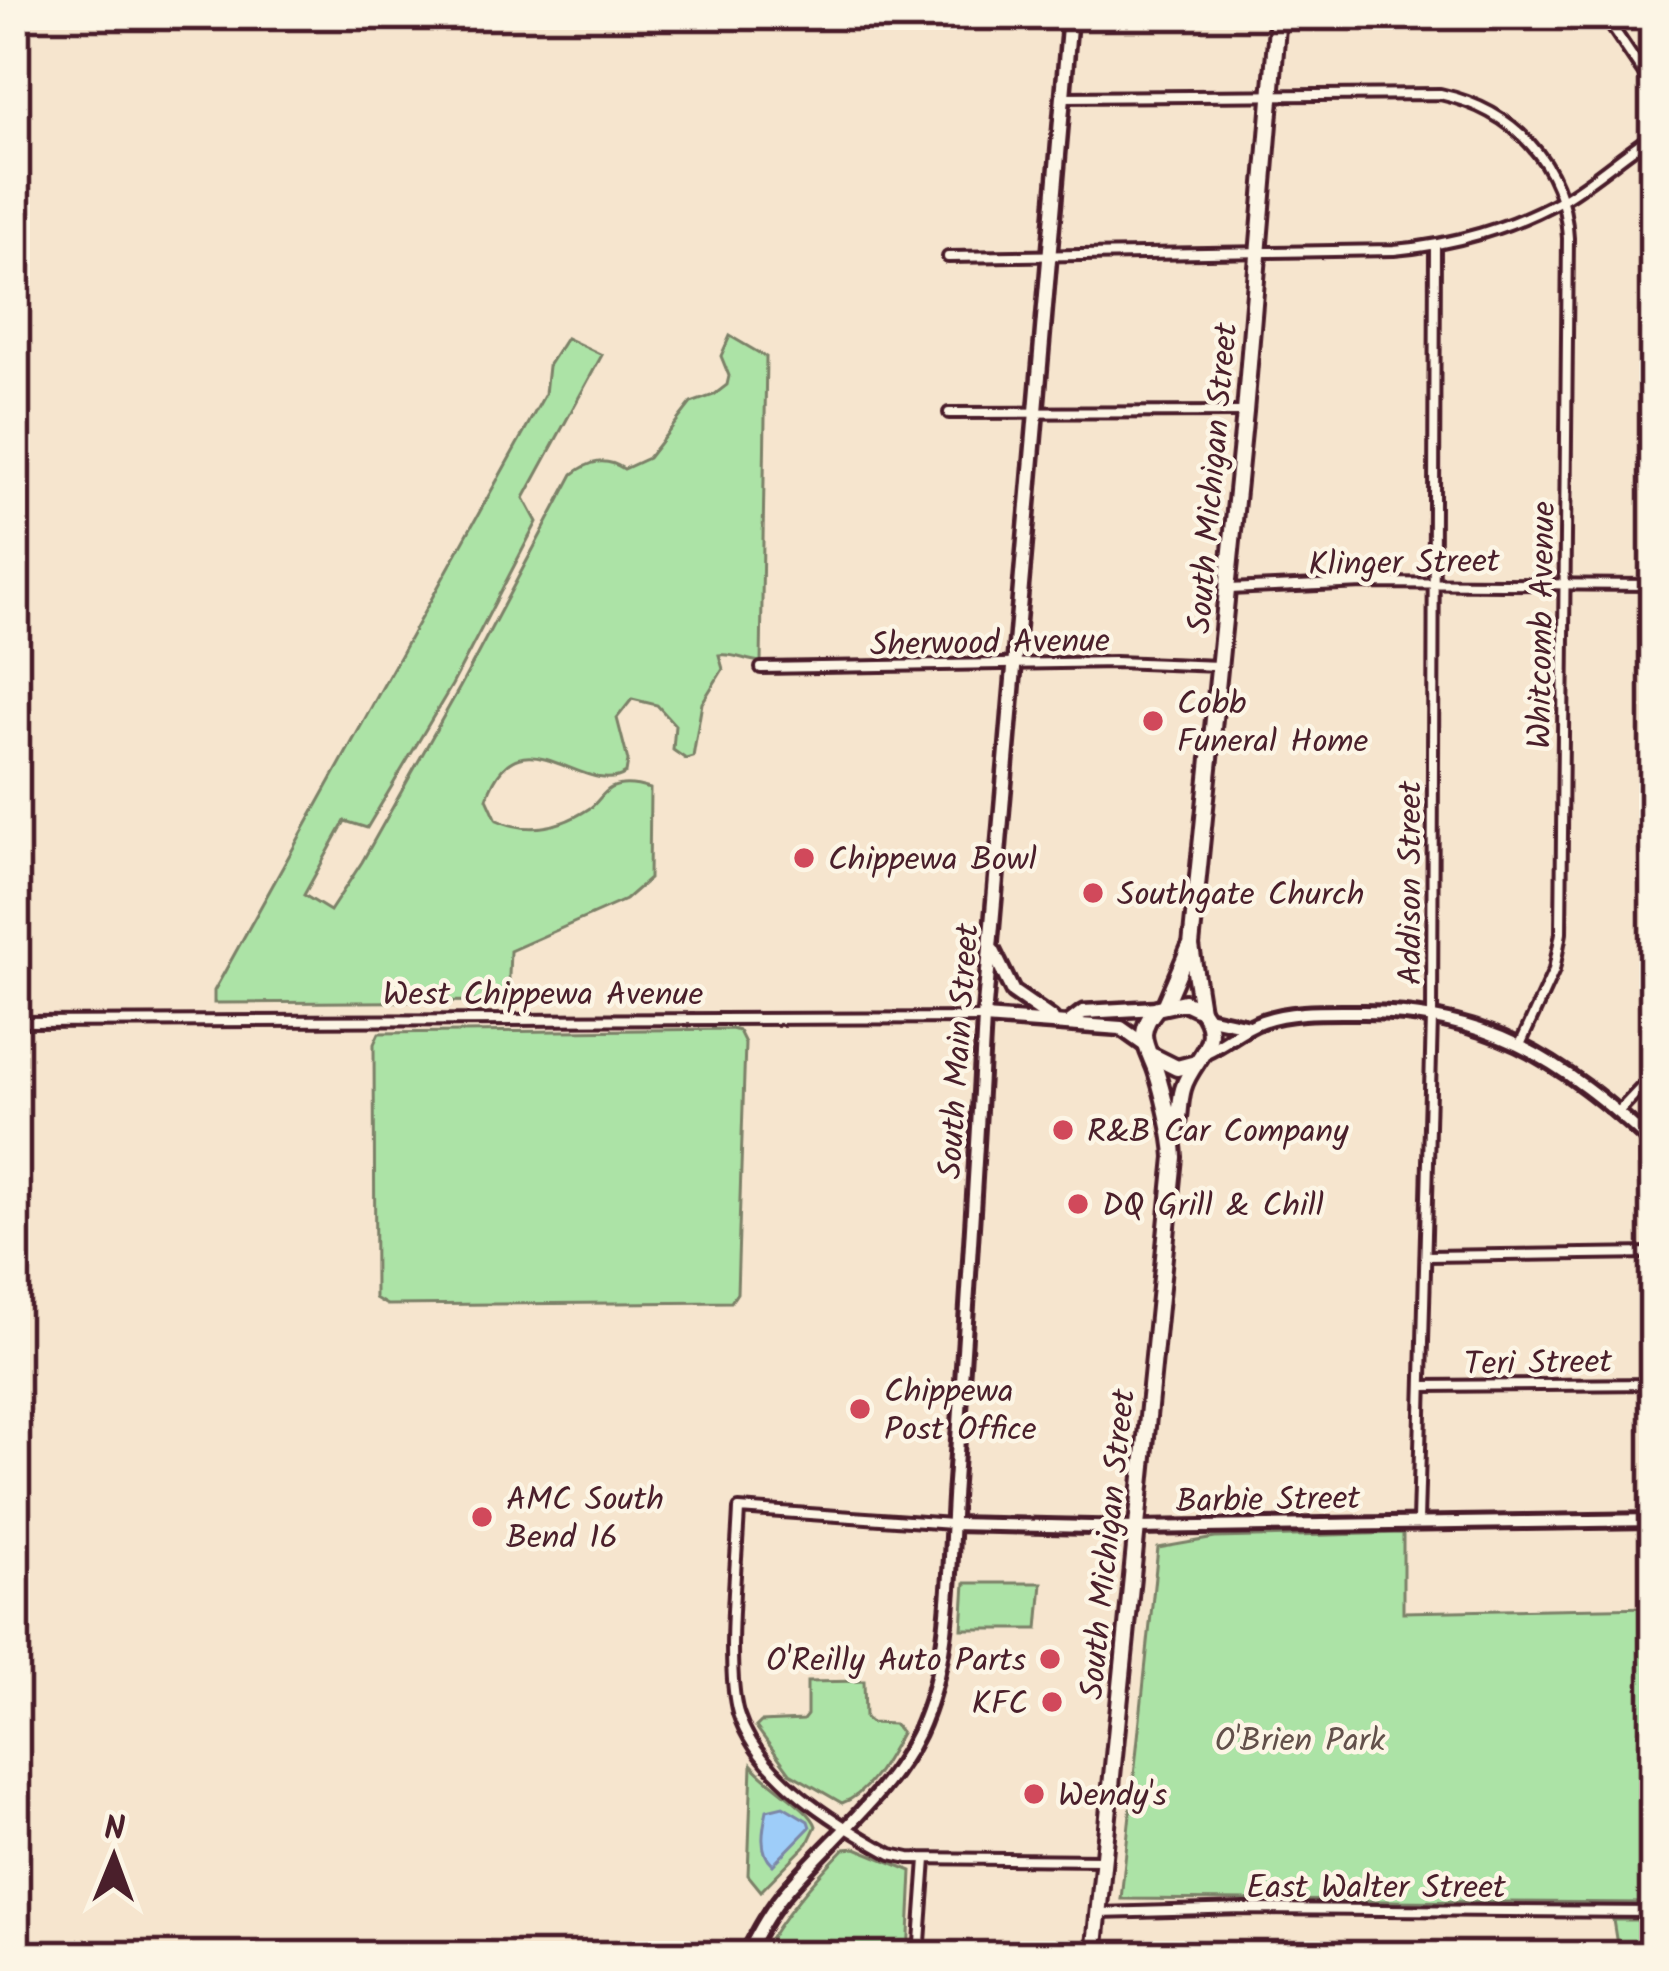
<svg xmlns="http://www.w3.org/2000/svg" width="1669" height="1971" viewBox="0 0 1669 1971" font-family="Kalam,sans-serif">
<style>
.green{fill:#ace3a6;stroke:#7b8168;stroke-width:3}
.water{fill:#9ecdf9;stroke:#7c87a7;stroke-width:3}
.lines{fill:none;stroke-linecap:round;stroke-linejoin:round}
.minor-casing{stroke:#4a1f2b;stroke-width:16}
.tertiary-casing{stroke:#4a1f2b;stroke-width:20}
.secondary-casing{stroke:#4a1f2b;stroke-width:21}
.primary-casing{stroke:#4a1f2b;stroke-width:22}
.minor{stroke:#fcf5e5;stroke-width:8}
.tertiary{stroke:#fcf5e5;stroke-width:10}
.secondary{stroke:#fcf5e5;stroke-width:12}
.primary{stroke:#fcf5e5;stroke-width:14}
.poi-dot{fill:#d1495b;stroke:#fcf5e5;stroke-width:4.5}
.labels{text-anchor:middle;stroke-width:9;stroke-linejoin:round;paint-order:stroke}
.street-label{font-size:33px;fill:#4a1f2b;stroke:#fcf5e5}
.poi-label{font-size:33px;fill:#4a1f2b;stroke:#fcf5e5;text-anchor:start}
.park-label{font-size:33px;fill:#62504a;stroke:#fcf5e5}
</style>
<rect width="100%" height="100%" fill="#f6e5ce"/>
<filter id="ink" filterUnits="userSpaceOnUse"><feTurbulence type="fractalNoise" baseFrequency=".00833" numOctaves="2"/><feDisplacementMap in="SourceGraphic" scale="24" xChannelSelector="R" yChannelSelector="G"/><feConvolveMatrix kernelMatrix="1 2 1 2 8 2 1 2 1" color-interpolation-filters="sRGB"/></filter>
<g filter="url(#ink)">
<!-- green -->
<g class="green">
<path d="M730 336 766 357 761 662C746 661 734 653 719 655L723 669 702 703 693 757 686 759 673 750 675 725 657 705 632 699 617 718 628 761 626 773C585 801 518 706 487 798L497 820C528 834 560 828 590 808 597 803 603 792 611 788 623 782 638 785 650 789L649 879 625 900 510 951 508 1001 214 1003V991L545 394 548 366 566 338 602 355 524 498 537 522 452 685 367 828 345 821 304 895 330 911 362 862 460 687 573 474C590 461 605 457 624 469L648 458 691 403 714 395 727 385 729 376 721 356Z"/>
<path d="M731 1029 739 1031 745 1043 737 1293 731 1302 387 1305 375 1298 374 1044 379 1033Z"/>
<path d="M1403 1533V1612L1654 1607V1903L1121 1899 1158 1548 1215 1538Z"/>
<path d="M965 1583H1042L1038 1629H962Z"/>
<path d="M864 1681 865 1718 871 1723 894 1724 901 1733C887 1758 869 1794 842 1803L790 1773 756 1727 761 1722 803 1720 807 1715V1682Z"/>
<path d="M752 1765C768 1785 810 1807 816 1826L808 1843 761 1891 748 1875Z"/>
<path d="M856 1848 912 1871 908 1956H760C783 1915 811 1883 844 1849Z"/>
<path d="M1613 1920H1654V1951H1618Z"/>
</g>
<!-- water -->
<path class="water" d="M783 1806 808 1821 810 1827 773 1865C758 1852 763 1828 767 1810Z"/>
<g class="lines">
<!-- minor casing -->
<g class="minor-casing">
<g id="minor">
<path d="M1604 15 1654 89"/>
<path d="M1063 97 1440 94C1513 110 1564 162 1568 238L1561 933 1554 970 1520 1045"/>
<path d="M948 257 1394 250C1451 245 1512 228 1563 199 1595 180 1623 154 1654 134"/>
<path d="M949 413 1244 412"/>
<path d="M1229 589 1364 583 1654 585"/>
<path d="M761 668 1115 662 1219 666"/>
<path d="M15 1022 983 1018"/>
<path d="M1618 1112 1654 1074"/>
<path d="M1426 1256 1654 1253"/>
<path d="M1423 1386 1654 1384"/>
<path d="M1418 1521 1432 1018 1435 245"/>
<path d="M952 1524 739 1509C737 1560 725 1667 738 1713 758 1777 835 1823 891 1854L909 1858 1101 1860"/>
<path d="M1099 1913 1245 1909 1654 1912"/>
<path d="M919 1956 926 1859"/>
</g>
</g>
<!-- tertiary casing -->
<g class="tertiary-casing">
<g id="tertiary">
<path d="M1206 1017 1248 1026"/>
<path d="M1206 1052C1226 1043 1242 1028 1262 1021 1291 1011 1323 1012 1353 1012 1485 1009 1561 1059 1654 1145"/>
<path d="M952 1524 1135 1528 1654 1520"/>
<path d="M746 1956C759 1931 771 1908 790 1887 834 1836 888 1795 918 1733 953 1657 949 1565 955 1482 966 1327 976 1173 984 1018"/>
</g>
</g>
<!-- secondary casing -->
<g class="secondary-casing">
<g id="secondary">
<path d="M1070 15 984 1018 1121 1028 1145 1045"/>
<path d="M993 951 1013 992 1052 1019"/>
<path d="M1070 1022 1083 1012 1157 1008"/>
</g>
</g>
<!-- primary casing -->
<g class="primary-casing">
<g id="primary">
<path d="M1165 1004 1189 948"/>
<path d="M1201 1010 1191 946 1245 412 1278 15"/>
<path d="M1153 1056 1177 1068 1196 1063"/>
<path d="M1094 1956 1174 1157C1173 1135 1163 1092 1156 1071 1152 1059 1144 1046 1144 1034 1145 1023 1150 1017 1157 1008L1184 1002 1201 1010C1226 1043 1191 1059 1183 1089 1178 1107 1182 1120 1173 1137"/>
</g>
</g>
<!-- minor -->
<use href="#minor" class="minor"/>
<!-- tertiary -->
<use href="#tertiary" class="tertiary"/>
<!-- secondary -->
<use href="#secondary" class="secondary"/>
<!-- primary -->
<use href="#primary" class="primary"/>
</g>
</g>
<!-- markers -->
<g class="poi-dot">
<circle cx="1153" cy="721" r="12"/>
<circle cx="804" cy="858" r="12"/>
<circle cx="1093" cy="893" r="12"/>
<circle cx="1063" cy="1130" r="12"/>
<circle cx="1078" cy="1204" r="12"/>
<circle cx="860" cy="1409" r="12"/>
<circle cx="482" cy="1517" r="12"/>
<circle cx="1050" cy="1659" r="12"/>
<circle cx="1052" cy="1702" r="12"/>
<circle cx="1034" cy="1794" r="12"/>
</g>
<g class="labels">
<!-- street labels -->
<g class="street-label">
<text transform="translate(1211 478) rotate(-85)" y="12">South Michigan Street</text>
<text transform="translate(1404 561) rotate(-1)" y="12">Klinger Street</text>
<text transform="translate(1540 625) rotate(-89)" y="12">Whitcomb Avenue</text>
<text transform="translate(990 641) rotate(-1)" y="12">Sherwood Avenue</text>
<text transform="translate(1409 883) rotate(-90)" y="12">Addison Street</text>
<text x="543" y="1005">West Chippewa Avenue</text>
<text transform="translate(957 1051) rotate(-86)" y="12">South Main Street</text>
<text transform="translate(1538 1361) rotate(-1)" y="12">Teri Street</text>
<text transform="translate(1268 1498) rotate(-1)" y="12">Barbie Street</text>
<text transform="translate(1106 1544) rotate(-84)" y="12">South Michigan Street</text>
<text x="1376" y="1898">East Walter Street</text>
</g>
<!-- poi labels -->
<g class="poi-label">
<text x="1177" y="714">Cobb<tspan x="1177" dy="38">Funeral Home</tspan></text>
<text x="828" y="870">Chippewa Bowl</text>
<text x="1117" y="905">Southgate Church</text>
<text x="1087" y="1142">R&amp;B Car Company</text>
<text x="1102" y="1216">DQ Grill &amp; Chill</text>
<text x="884" y="1402">Chippewa<tspan x="884" dy="38">Post Office</tspan></text>
<text x="506" y="1510">AMC South<tspan x="506" dy="38">Bend 16</tspan></text>
<text x="1026" y="1671" text-anchor="end">O'Reilly Auto Parts</text>
<text x="1028" y="1714" text-anchor="end">KFC</text>
<text x="1058" y="1806">Wendy's</text>
</g>
<!-- park labels -->
<g class="park-label">
<text x="1300" y="1751">O'Brien Park</text>
</g>
</g>
<!-- margin -->
<rect width="1669" height="1971" fill="none" stroke="#fcf5e5" stroke-width="60"/>
<rect x="30" y="30" width="1609" height="1911" fill="none" stroke="#4a1f2b" stroke-width="4.5" filter="url(#ink)"/>
<!-- north arrow -->
<g transform="translate(114 1857) rotate(1)" stroke="#fcf5e5" stroke-width="9" paint-order="stroke">
<path d="M0-9L21 45L0 30L-21 45Z" fill="#4a1f2b"/>
<text y="-18" font-size="33" font-weight="bold" text-anchor="middle" fill="#4a1f2b">N</text>
</g>
</svg>
